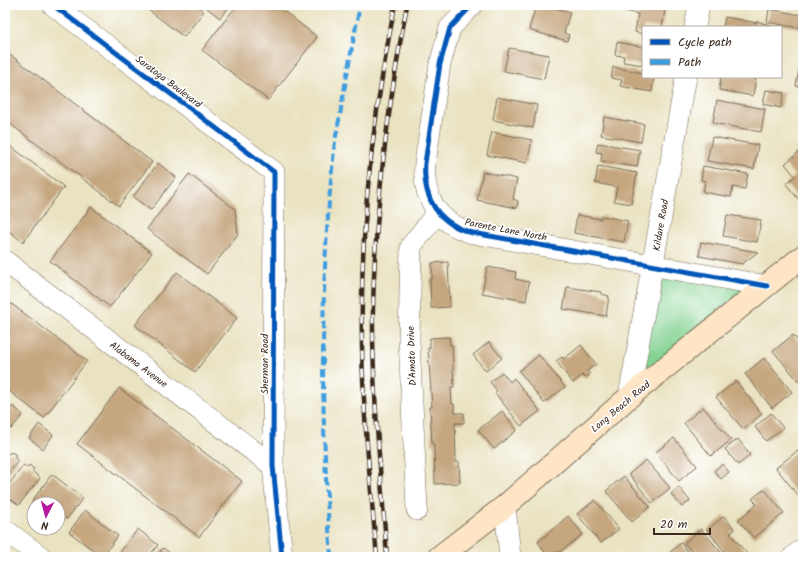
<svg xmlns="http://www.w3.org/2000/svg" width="808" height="562" viewBox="0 0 808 562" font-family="Kalam,sans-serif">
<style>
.green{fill:#83d291;stroke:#5f7e58}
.building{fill:#c5a67e}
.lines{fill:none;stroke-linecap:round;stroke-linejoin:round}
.street-casing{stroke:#786b57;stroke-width:22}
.secondary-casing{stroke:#786b57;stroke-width:24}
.street{stroke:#fff;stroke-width:21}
.secondary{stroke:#fde5c5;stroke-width:22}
.rail-casing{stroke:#3b2a1e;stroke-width:4.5}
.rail{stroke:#fff;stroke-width:3;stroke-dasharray:9;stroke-linecap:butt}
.quiet{stroke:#3f9ce0;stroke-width:4;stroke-dasharray:8 4;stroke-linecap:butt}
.cycleway-casing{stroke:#fff;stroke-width:8}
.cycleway{stroke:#0057b8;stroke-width:5}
.labels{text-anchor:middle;stroke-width:3.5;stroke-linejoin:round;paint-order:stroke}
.street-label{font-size:10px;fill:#3b2a1e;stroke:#fff}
</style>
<rect width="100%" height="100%" fill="#fff"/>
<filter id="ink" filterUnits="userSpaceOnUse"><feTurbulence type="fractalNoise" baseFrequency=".025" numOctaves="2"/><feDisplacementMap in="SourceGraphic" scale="8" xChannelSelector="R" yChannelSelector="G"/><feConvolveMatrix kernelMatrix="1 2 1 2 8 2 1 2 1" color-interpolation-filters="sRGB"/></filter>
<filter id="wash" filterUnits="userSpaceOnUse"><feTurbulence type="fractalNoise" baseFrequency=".012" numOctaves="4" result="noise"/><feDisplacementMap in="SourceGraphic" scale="16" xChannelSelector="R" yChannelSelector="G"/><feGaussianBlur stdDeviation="0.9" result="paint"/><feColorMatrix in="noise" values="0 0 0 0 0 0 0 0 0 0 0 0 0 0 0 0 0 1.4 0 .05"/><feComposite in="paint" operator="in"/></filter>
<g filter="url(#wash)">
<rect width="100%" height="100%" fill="#eae3c2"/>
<!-- green -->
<path class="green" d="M657 271 755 291 637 387Z"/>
<g id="blocks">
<!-- building -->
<g class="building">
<path d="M142 5H196L204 11 184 37Z"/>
<path d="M203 5H231L220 18Z"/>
<path d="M237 5H276L317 37 268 100 202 50Z"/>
<path d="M536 5H544L570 12 564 33 569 35 567 41 529 30Z"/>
<path d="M626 5H666L662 27H643V34L635 32 638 14 625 11Z"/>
<path d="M769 9 801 15 799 28 767 22Z"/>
<path d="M725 17 757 23V21L775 27H723Z"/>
<path d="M617 42 643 47V65L623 62 624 56 615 55Z"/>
<path d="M509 48 549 55 544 79 504 71Z"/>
<path d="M5 51 152 162 119 206 5 120Z"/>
<path d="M613 67 643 73V77H654L652 92 620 86 622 80 611 78Z"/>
<path d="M799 69 803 70V87L796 86Z"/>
<path d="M721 77H756L753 96 719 90Z"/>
<path d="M766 90 784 93 781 108 763 104Z"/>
<path d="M497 97 537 105 533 128 493 120Z"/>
<path d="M717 100 765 109 761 132 713 123Z"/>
<path d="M604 117 644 124 641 142 601 135Z"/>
<path d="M492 132 532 140 527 163 487 155Z"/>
<path d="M712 137 758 145 754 169 707 161Z"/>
<path d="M5 142 64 187 23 242 5 228Z"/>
<path d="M598 143 640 150 637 167 601 161 602 153 596 152Z"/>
<path d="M803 148V198L800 201 786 184 795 176 785 164Z"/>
<path d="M158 163 176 177 151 210 133 197Z"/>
<path d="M598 166 637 173 631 204 614 201 617 187 595 183Z"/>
<path d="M703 166 748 174 745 189 733 187 731 197 703 192 705 181 701 180Z"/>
<path d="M483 172 517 179 513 199 518 201 517 208 477 200Z"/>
<path d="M189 174 235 209 238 234 207 274 147 229Z"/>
<path d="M91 207 152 253 110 307 50 261Z"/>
<path d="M577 215 601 219V216L628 221 624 242 574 233Z"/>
<path d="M727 215 761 220 757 242 723 236Z"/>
<path d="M701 242 758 252 742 264 699 256Z"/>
<path d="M448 262 450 307 431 308 430 279H432V263Z"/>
<path d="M487 267 516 272 515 279 529 282 526 301 482 293Z"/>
<path d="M177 272 237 318 195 372 135 325Z"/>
<path d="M567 287 601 292V294L609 296 606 316 563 309Z"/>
<path d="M5 299 87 361 44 418 5 388Z"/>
<path d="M793 335 803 347V381L800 383 773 351Z"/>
<path d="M449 337 450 345H452L454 387H451L452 404H454L455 413H464V423H455L456 462H459L460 483 435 484 434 444H432L430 407H432L428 348H430V338Z"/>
<path d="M489 342 502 358 486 371 473 355Z"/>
<path d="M581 345 596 364 587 371 590 374 585 378 582 375 573 383 556 361 562 357 564 359Z"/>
<path d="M539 355 565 387 544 403 519 371Z"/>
<path d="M764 358 792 392 772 408 745 374Z"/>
<path d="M502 372 510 382 514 378 540 411 521 426 495 393 497 391 490 382Z"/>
<path d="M736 381 762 414 743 429 716 397Z"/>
<path d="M119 388 242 481 199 537 77 444Z"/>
<path d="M13 406 23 415 11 429 5 425V416Z"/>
<path d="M703 407 731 440 711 456 684 423Z"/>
<path d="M502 411 517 430 494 449 478 430Z"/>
<path d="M771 413 783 428 766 441 755 427Z"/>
<path d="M39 424 53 435 43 449 29 438Z"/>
<path d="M674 438 697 466 679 481 656 452Z"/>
<path d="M738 439 750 455 738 465 725 449Z"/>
<path d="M5 451 9 454 11 452 16 455 14 457 18 461 5 478Z"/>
<path d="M797 451 803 459V497L801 499 776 468Z"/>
<path d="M646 460 670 488 652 503 629 474Z"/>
<path d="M722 464 729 472 721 479 714 471Z"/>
<path d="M24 465 27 468 29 465 34 469 32 471 40 478 19 505 5 495V489Z"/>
<path d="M52 474 83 498 67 519 58 513V504H36L32 501Z"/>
<path d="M624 476 650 507 632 522 606 491Z"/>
<path d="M679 487 690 501 682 507 671 494Z"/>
<path d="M764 489 784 513 754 538 738 520 757 504 752 499Z"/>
<path d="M595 500 619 529 601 543 577 514Z"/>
<path d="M85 510 118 536 102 557 69 532Z"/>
<path d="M568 516 583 534 560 552 546 554 538 542Z"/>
<path d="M724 516 735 530 730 533 748 555 745 557H729L707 530Z"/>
<path d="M138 529 158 545 148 557H116Z"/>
<path d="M701 529 725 557H696L684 543Z"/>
<path d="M681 543 692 557H664Z"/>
<path d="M163 548 175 557H156Z"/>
</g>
</g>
</g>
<g filter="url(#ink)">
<use href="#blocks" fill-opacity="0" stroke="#786b57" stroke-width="1"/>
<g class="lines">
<!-- street casing -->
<g class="street-casing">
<g id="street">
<path d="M53 5 274 172 273 466 282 557"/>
<path d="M472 5 450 28 440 64 425 163C422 198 438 224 473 233L767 286"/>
<path d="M695 27 699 5"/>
<path d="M5 261 273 466"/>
<path d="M629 397 686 77"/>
<path d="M505 506 510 557"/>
<path d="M417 510 409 339 411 246 438 212"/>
<path d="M5 530 41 557"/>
<path d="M793 557 803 549"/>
</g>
</g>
<!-- secondary casing -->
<g class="secondary-casing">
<path id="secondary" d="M439 557 505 506 629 397 803 256"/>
</g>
<!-- street -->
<use href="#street" class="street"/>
<!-- secondary -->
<use href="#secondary" class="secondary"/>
<!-- rail casing -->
<g class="rail-casing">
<g id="rail">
<path d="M377 557C369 471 360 384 362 297 363 198 376 101 395 5"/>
<path d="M387 557C381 474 372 392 373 309 375 207 388 105 407 5"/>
</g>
</g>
<!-- rail -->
<use href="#rail" class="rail"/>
<!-- quiet -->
<path class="quiet" d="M331 557C321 427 319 291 333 160 334 145 337 130 340 115 346 78 353 42 360 5"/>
<!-- cycleway casing -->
<g class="cycleway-casing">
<g id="cycleway">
<path d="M53 5 274 172 273 466 282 557"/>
<path d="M472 5 450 28 440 64 425 163C422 198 438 224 473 233L767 286"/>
</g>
</g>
<!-- cycleway -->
<use href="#cycleway" class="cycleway"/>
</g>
</g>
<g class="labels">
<!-- street labels -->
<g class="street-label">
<text transform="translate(169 81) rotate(37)" y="4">Saratoga Boulevard</text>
<text transform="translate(660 225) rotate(-80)" y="4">Kildare Road</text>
<text transform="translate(506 229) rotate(11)" y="4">Parente Lane North</text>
<text transform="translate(411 356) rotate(-92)" y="4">D'Amato Drive</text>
<text transform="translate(139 364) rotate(37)" y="4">Alabama Avenue</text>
<text transform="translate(264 364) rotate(-90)" y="4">Sherman Road</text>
<text transform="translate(620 406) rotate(-40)" y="4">Long Beach Road</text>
</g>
</g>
<!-- margin -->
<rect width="808" height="562" fill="none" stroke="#fff" stroke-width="20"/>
<!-- legend -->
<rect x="642" y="26" width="140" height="52" fill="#ffffff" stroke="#b1aaa5"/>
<rect x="650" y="39" width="20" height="6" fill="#0057b8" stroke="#b1aaa5"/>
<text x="678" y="46" font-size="12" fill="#3b2a1e">Cycle path</text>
<rect x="650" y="59" width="20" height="6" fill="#3f9ce0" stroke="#b1aaa5"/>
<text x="678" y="66" font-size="12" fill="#3b2a1e">Path</text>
<!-- north arrow -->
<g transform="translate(46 516) rotate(186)"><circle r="19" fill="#ffffff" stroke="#b1aaa5"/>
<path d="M0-3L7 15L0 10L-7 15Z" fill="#b5179e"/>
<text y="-6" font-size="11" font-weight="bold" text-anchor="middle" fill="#3b2a1e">N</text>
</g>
<!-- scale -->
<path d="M654 528v6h56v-6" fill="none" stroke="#3b2a1e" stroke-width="2"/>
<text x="660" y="528" font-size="12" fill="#3b2a1e" stroke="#ffffff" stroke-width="3" paint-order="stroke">20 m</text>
</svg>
